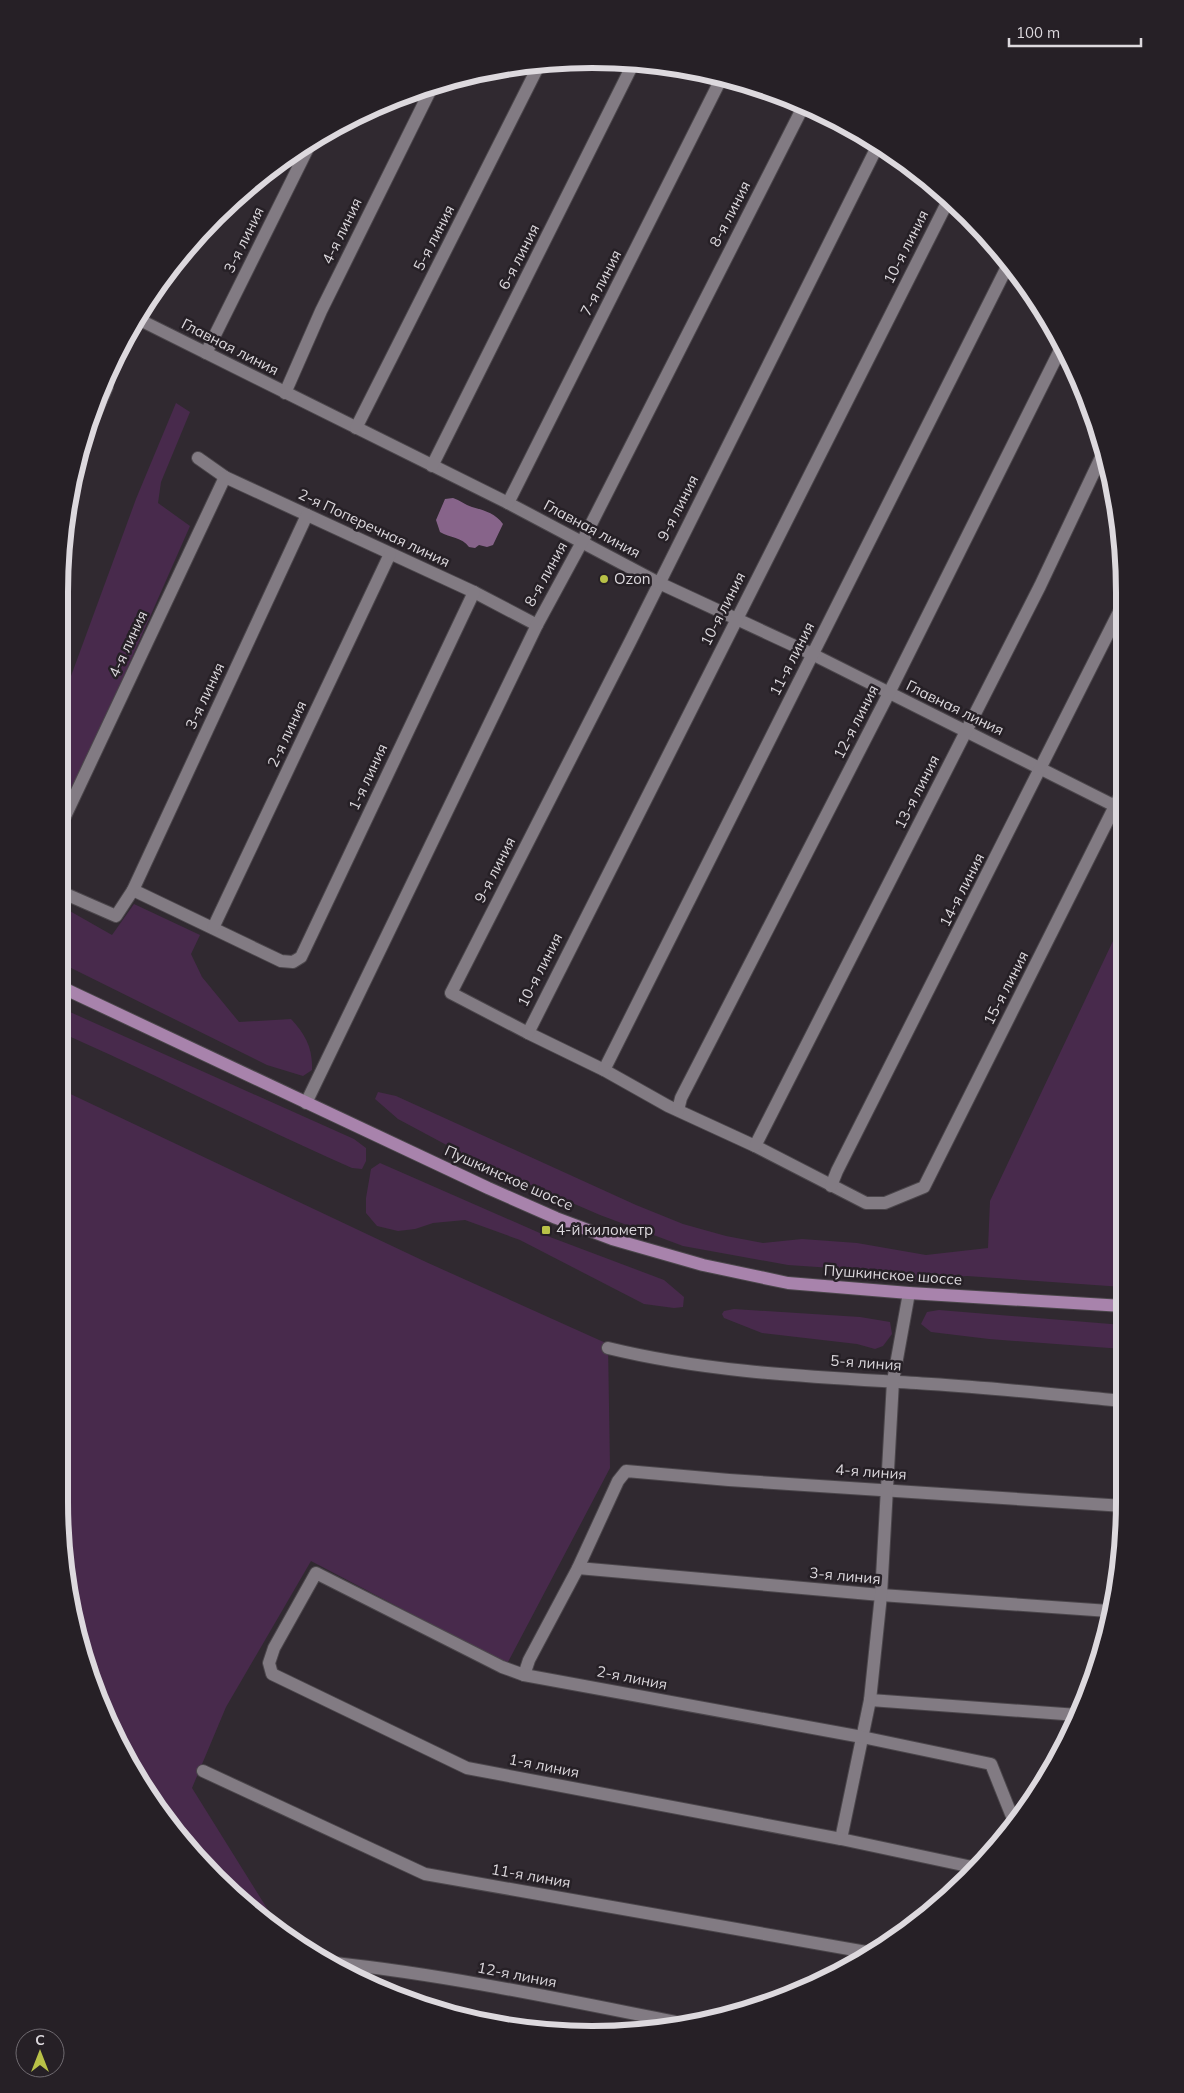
<svg xmlns="http://www.w3.org/2000/svg" width="1184" height="2093" viewBox="0 0 1184 2093" font-family="Mulish,sans-serif">
<style>
.green{fill:#482a4c}
.water{fill:#87648a}
.lines{fill:none;stroke-linecap:round;stroke-linejoin:round}
.minor-casing{stroke:#4b464b;stroke-width:14}
.major-casing{stroke:#4b464b;stroke-width:14}
.minor{stroke:#827b83;stroke-width:12}
.major{stroke:#a883ac;stroke-width:12}
.poi-dot{fill:#b8c147;stroke:#262026;stroke-width:2}
.labels{text-anchor:middle;stroke-width:5;stroke-linejoin:round;paint-order:stroke}
.street-label{font-size:15px;fill:#ddd9de;stroke:#262026}
.poi-label{font-size:15px;fill:#ddd9de;stroke:#262026;text-anchor:start}
.rim{fill:none;stroke:#ddd9de;stroke-width:6}
</style>
<rect width="100%" height="100%" fill="#302930"/>
<!-- green -->
<g class="green">
<path d="M176 403 190 412 161 482 158 503 190 526 61 819 60 706 136 499Z"/>
<path d="M134 904 200 935 191 954 202 977 239 1022 291 1019C305 1034 313 1048 312 1070L303 1076 267 1065 61 963V906L112 935Z"/>
<path d="M1122 922 1123 1287 967 1276 897 1281 847 1269 788 1265 683 1246 600 1215 482 1164 398 1119 375 1099 378 1092 396 1096 636 1205 683 1224 726 1236 763 1243 802 1239 857 1243 926 1255 988 1248 990 1201Z"/>
<path d="M61 1008 354 1139 366 1148V1161L362 1169 352 1168C254 1125 159 1076 62 1033Z"/>
<path d="M62 1090 426 1262 608 1344 610 1468 507 1664 311 1561 226 1707 192 1788 283 1934 215 1878 169 1825 114 1737 87 1672 63 1571Z"/>
<path d="M380 1163 542 1234 664 1280 684 1297 683 1307 674 1308 644 1304 520 1240 465 1220 433 1223 415 1229 398 1231 377 1226 366 1213V1198L371 1169Z"/>
<path d="M734 1309 860 1317 890 1322 892 1334 883 1346 875 1349 857 1344 762 1333 724 1318 722 1314 724 1311Z"/>
<path d="M939 1310 1123 1325V1349L989 1339 931 1332 921 1324 927 1312Z"/>
</g>
<!-- water -->
<path class="water" d="M453 498C460 500 465 505 472 507 483 510 495 513 503 524L493 545 487 547 479 545 475 548 469 547C462 537 450 538 440 532L436 520 445 499Z"/>
<g class="lines">
<!-- minor casing -->
<g class="minor-casing">
<g id="minor">
<path d="M878 145 631 640 451 993 528 1033 604 1070 668 1106 755 1146 866 1203H885L924 1187 1122 792"/>
<path d="M136 318 508 503 659 583 812 654 1115 806"/>
<path d="M206 353 311 142"/>
<path d="M285 393 321 311 433 85"/>
<path d="M356 428 540 63"/>
<path d="M82 444 107 387 106 380"/>
<path d="M198 458 225 477 474 592 537 625"/>
<path d="M432 466 634 62"/>
<path d="M508 503 722 77"/>
<path d="M61 825 225 477"/>
<path d="M133 890 281 961 293 962 301 957 474 592"/>
<path d="M61 892 116 916 133 890 307 515"/>
<path d="M213 928 390 554"/>
<path d="M528 1033 949 199"/>
<path d="M604 1070 1009 263"/>
<path d="M306 1103 537 625 582 542 804 105"/>
<path d="M678 1110 681 1098 889 693 1061 348"/>
<path d="M755 1146 1040 586 1104 451"/>
<path d="M831 1186 837 1171 1121 608"/>
<path d="M608 1348C714 1374 823 1377 931 1384 996 1388 1060 1395 1124 1401"/>
<path d="M578 1568 881 1595 1109 1611"/>
<path d="M524 1675 529 1660 578 1568 618 1481 626 1471 729 1480 1124 1506"/>
<path d="M870 1700 1078 1715"/>
<path d="M203 1771 425 1874 872 1953"/>
<path d="M841 1839 870 1700 881 1595 893 1381 909 1293"/>
<path d="M977 1868 841 1839 467 1768 272 1674 269 1663 274 1648 316 1573 502 1667 524 1675 862 1737 991 1764 1011 1814H1020"/>
<path d="M335 1963C455 1976 573 2002 691 2025"/>
</g>
</g>
<!-- major casing -->
<g class="major-casing">
<path id="major" d="M61 987 488 1188 556 1218 612 1239 703 1265 788 1283 909 1293 1123 1306"/>
</g>
<!-- minor -->
<use href="#minor" class="minor"/>
<!-- major -->
<use href="#major" class="major"/>
</g>
<!-- markers -->
<g class="poi-dot">
<circle cx="604" cy="579" r="5"/>
<rect x="541" y="1225" width="10" height="10" rx="2.5"/>
</g>
<g class="labels">
<!-- street labels -->
<g class="street-label">
<text transform="translate(730 214) rotate(-63)" y="5">8-я линия</text>
<text transform="translate(342 231) rotate(-64)" y="5">4-я линия</text>
<text transform="translate(434 238) rotate(-63)" y="5">5-я линия</text>
<text transform="translate(244 240) rotate(-64)" y="5">3-я линия</text>
<text transform="translate(906 247) rotate(-63)" y="5">10-я линия</text>
<text transform="translate(519 257) rotate(-63)" y="5">6-я линия</text>
<text transform="translate(601 283) rotate(-63)" y="5">7-я линия</text>
<text transform="translate(230 347) rotate(27)" y="5">Главная линия</text>
<text transform="translate(678 508) rotate(-63)" y="5">9-я линия</text>
<text transform="translate(374 528) rotate(25)" y="5">2-я Поперечная линия</text>
<text transform="translate(592 529) rotate(28)" y="5">Главная линия</text>
<text transform="translate(546 574) rotate(-61)" y="5">8-я линия</text>
<text transform="translate(723 609) rotate(-63)" y="5">10-я линия</text>
<text transform="translate(128 644) rotate(-65)" y="5">4-я линия</text>
<text transform="translate(792 659) rotate(-63)" y="5">11-я линия</text>
<text transform="translate(205 696) rotate(-65)" y="5">3-я линия</text>
<text transform="translate(955 708) rotate(26)" y="5">Главная линия</text>
<text transform="translate(856 722) rotate(-63)" y="5">12-я линия</text>
<text transform="translate(287 734) rotate(-65)" y="5">2-я линия</text>
<text transform="translate(368 777) rotate(-65)" y="5">1-я линия</text>
<text transform="translate(917 792) rotate(-63)" y="5">13-я линия</text>
<text transform="translate(495 870) rotate(-63)" y="5">9-я линия</text>
<text transform="translate(962 890) rotate(-63)" y="5">14-я линия</text>
<text transform="translate(540 970) rotate(-63)" y="5">10-я линия</text>
<text transform="translate(1006 988) rotate(-63)" y="5">15-я линия</text>
<text transform="translate(509 1178) rotate(24)" y="5">Пушкинское шоссе</text>
<text transform="translate(893 1275) rotate(4)" y="5">Пушкинское шоссе</text>
<text transform="translate(866 1363) rotate(4)" y="5">5-я линия</text>
<text transform="translate(871 1472) rotate(4)" y="5">4-я линия</text>
<text transform="translate(845 1576) rotate(5)" y="5">3-я линия</text>
<text transform="translate(632 1678) rotate(11)" y="5">2-я линия</text>
<text transform="translate(544 1766) rotate(11)" y="5">1-я линия</text>
<text transform="translate(531 1876) rotate(10)" y="5">11-я линия</text>
<text transform="translate(517 1975) rotate(11)" y="5">12-я линия</text>
</g>
<!-- poi labels -->
<g class="poi-label">
<text x="614" y="584">Ozon</text>
<text x="556" y="1235">4-й километр</text>
</g>
</g>
<!-- crop -->
<path d="M0 0H1184V2093H0ZM592 68H592A524 524 0 0 1 1116 592V1502A524 524 0 0 1 592 2026H592A524 524 0 0 1 68 1502V592A524 524 0 0 1 592 68Z" fill="#262026" fill-rule="evenodd"/>
<path class="rim" d="M592 68H592A524 524 0 0 1 1116 592V1502A524 524 0 0 1 592 2026H592A524 524 0 0 1 68 1502V592A524 524 0 0 1 592 68Z"/>
<!-- north arrow -->
<g transform="translate(40 2053)"><circle r="24" fill="#262026" stroke="#6f6a70"/>
<path d="M0-4L9 19L0 12L-9 19Z" fill="#b8c147"/>
<text y="-8" font-size="14" font-weight="bold" text-anchor="middle" fill="#ddd9de">С</text>
</g>
<!-- scale -->
<path d="M1009 38v8h132v-8" fill="none" stroke="#ddd9de" stroke-width="2.5"/>
<text x="1016" y="38" font-size="15" fill="#ddd9de" stroke="#262026" stroke-width="4" paint-order="stroke">100 m</text>
</svg>
